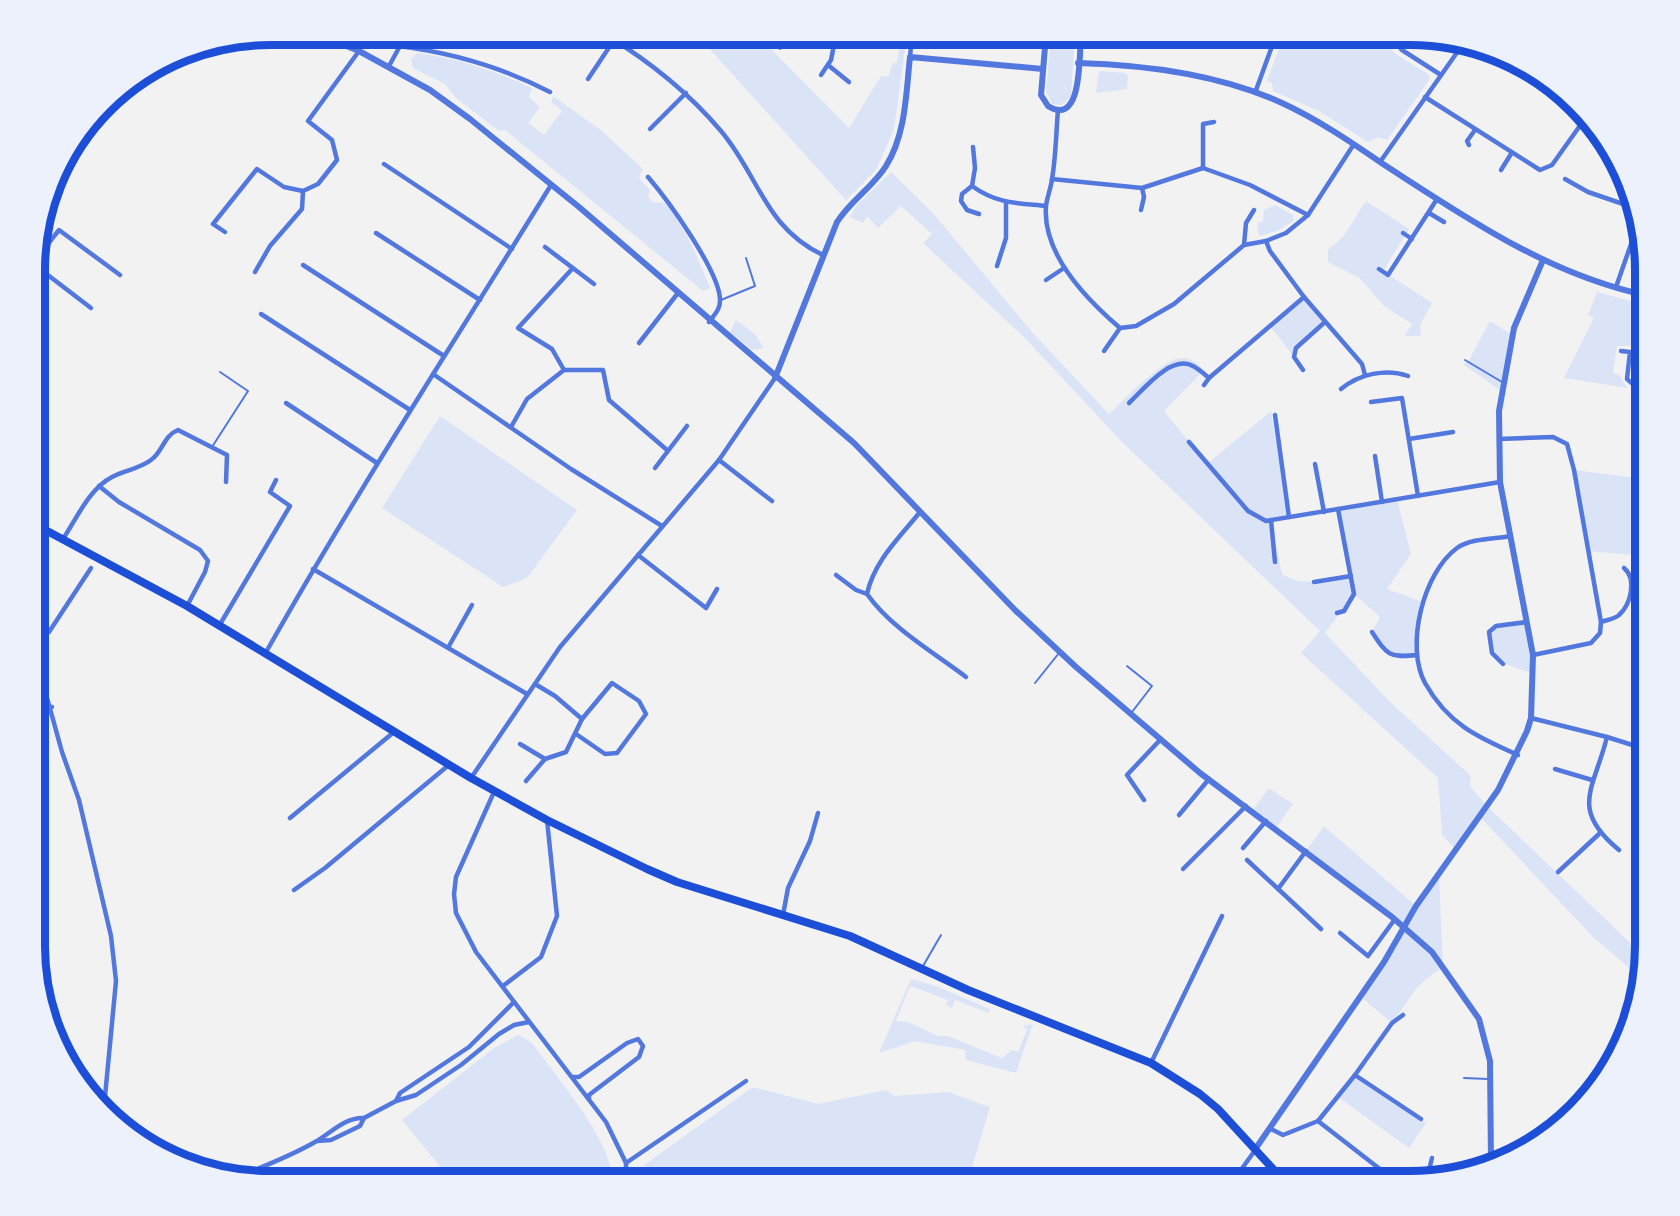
<svg xmlns="http://www.w3.org/2000/svg" width="1680" height="1216" viewBox="0 0 1680 1216" font-family="'Asap Condensed',sans-serif">
<style>
.green{fill:#dbe4f7}
.lines{fill:none;stroke-linecap:round;stroke-linejoin:round}
.service{stroke:#5277de;stroke-width:2}
.minor{stroke:#5277de;stroke-width:4.5}
.tertiary{stroke:#5277de;stroke-width:6}
.trunk{stroke:#1d4ed8;stroke-width:8}
.rim{fill:none;stroke:#1d4ed8;stroke-width:8}
</style>
<rect width="100%" height="100%" fill="#f2f2f2"/>
<!-- green -->
<g class="green">
<path d="M697 35H757L849 128 881 76 888 77 893 63H897L901 35H907L894 129 876 170 846 200Z"/>
<path d="M1051 35H1075L1071 95 1068 100 1061 105 1052 104 1046 91Z"/>
<path d="M1284 35H1388L1393 52 1429 75V80L1387 140 1379 137 1368 142 1319 111 1273 91 1272 83 1267 81Z"/>
<path d="M417 53C456 58 496 71 532 88L529 97 540 107 528 123 544 135 562 111 551 102 553 96 602 131 643 169 639 178 650 190 648 197 653 202 667 203 692 245 710 288 703 291 505 130 499 131 456 98 445 84 413 68 411 59Z"/>
<path d="M1099 71 1125 73 1128 76 1127 89 1096 93Z"/>
<path d="M891 172 933 213 1032 332 1109 414C1124 400 1164 356 1184 358 1192 359 1198 364 1204 370L1164 411 1207 464 1271 411 1289 517 1271 521 1282 574C1304 588 1327 580 1351 576L1338 509 1397 499 1411 554 1387 589 1423 602 1417 655 1386 653 1372 632 1380 617 1354 594 1325 633 1390 702 1471 776 1470 786 1487 806 1645 957 1641 978 1593 937 1480 817 1456 850 1442 835 1438 778 1301 653 1320 631 1121 441 1024 337 923 243 932 234 901 206 878 228 867 216 863 223 850 217 857 205Z"/>
<path d="M1366 201 1409 229 1383 271 1432 303 1420 325 1421 336H1405L1412 324 1384 306 1360 278 1328 262V250L1343 237Z"/>
<path d="M1275 205 1293 215 1294 221 1277 231 1259 236 1257 223 1263 221 1264 210Z"/>
<path d="M1597 292 1645 305V331L1638 330 1635 346H1617L1613 373 1619 375 1627 388 1564 378 1594 318 1588 315Z"/>
<path d="M1304 297 1325 322 1296 348 1294 357 1270 326Z"/>
<path d="M736 320 755 334 764 348 752 350 730 332Z"/>
<path d="M1490 321 1512 335 1501 391 1463 364 1468 362Z"/>
<path d="M440 416 577 510 527 578 503 587 382 508Z"/>
<path d="M1574 470 1645 479V556L1588 551Z"/>
<path d="M1528 622 1532 673C1503 664 1494 664 1489 632L1496 626Z"/>
<path d="M1269 788 1293 804 1276 828 1252 811Z"/>
<path d="M1324 826 1416 906 1439 875 1443 966 1418 986 1392 1023 1360 996 1404 927 1306 851Z"/>
<path d="M911 979 936 986 990 1009 989 1013 955 1000 952 1008 946 1005 948 1000 910 986 896 1021 908 1022 938 1036H948L1002 1058 1012 1050 1018 1052 1027 1030 1023 1026 1033 1024 1016 1073 966 1060 965 1050 915 1041 879 1053Z"/>
<path d="M518 1035 532 1043C551 1070 618 1148 610 1178L603 1181H452L402 1120 494 1048Z"/>
<path d="M1355 1075 1426 1123 1409 1148 1338 1097Z"/>
<path d="M753 1087 818 1104 886 1090 894 1096 948 1092 990 1107 968 1181H661L644 1165Z"/>
</g>
<g class="lines">
<!-- service -->
<g class="service">
<path d="M764 35 780 49"/>
<path d="M721 300 755 286 746 258"/>
<path d="M1465 360 1502 382"/>
<path d="M212 447 248 391 220 372"/>
<path d="M1127 666 1152 686 1132 712"/>
<path d="M1035 683 1059 653"/>
<path d="M923 966 941 935"/>
<path d="M1464 1078 1488 1079"/>
<path d="M630 1181H639"/>
</g>
<!-- minor -->
<g class="minor">
<path d="M606 35C649 61 688 92 721 131 759 176 765 228 823 255"/>
<path d="M1395 35 1397 44 1402 50 1441 75"/>
<path d="M399 46C453 53 502 67 550 92"/>
<path d="M1484 49 1521 75 1526 67"/>
<path d="M910 57 912 35"/>
<path d="M828 65 849 82"/>
<path d="M389 66 406 35"/>
<path d="M821 75 831 60 836 35"/>
<path d="M588 79 614 40"/>
<path d="M1255 93 1276 35"/>
<path d="M1425 97 1540 170 1552 165 1584 120"/>
<path d="M1058 110C1056 133 1056 156 1052 179 1051 188 1047 197 1046 206 1042 254 1086 299 1120 328L1136 326 1174 304 1244 245 1266 241 1286 233 1308 215 1354 144"/>
<path d="M650 129 686 93"/>
<path d="M1469 145 1467 141 1475 130"/>
<path d="M973 147 975 168 972 186C997 204 1017 203 1046 206"/>
<path d="M1380 162 1463 44"/>
<path d="M384 164 512 249"/>
<path d="M1203 168V124L1214 122"/>
<path d="M1501 170 1511 154"/>
<path d="M648 177C667 199 721 273 720 301 720 310 714 315 709 322"/>
<path d="M1052 179 1142 188 1203 168 1250 185 1308 215"/>
<path d="M1565 179 1588 192 1632 207"/>
<path d="M972 186 962 194 961 201 967 210 979 214"/>
<path d="M1141 210 1144 197 1142 188"/>
<path d="M1429 213 1444 222"/>
<path d="M225 232 213 224 257 169 284 187 303 191"/>
<path d="M376 233 480 300"/>
<path d="M1403 233 1412 239"/>
<path d="M1266 241 1270 251 1304 297 1362 364 1365 375"/>
<path d="M1244 245 1246 223 1254 210"/>
<path d="M545 247 594 284"/>
<path d="M36 259 59 230 120 275"/>
<path d="M303 265 444 356"/>
<path d="M36 266 91 308"/>
<path d="M997 266 1006 238V203"/>
<path d="M1379 269 1388 275 1437 199"/>
<path d="M255 272 270 246 302 209 303 191 318 184 337 160 332 140 308 121 359 51"/>
<path d="M1046 280 1064 268"/>
<path d="M1616 287 1637 227"/>
<path d="M261 314 410 410"/>
<path d="M639 343 678 293"/>
<path d="M1104 351 1120 328"/>
<path d="M1621 351 1630 352 1627 379 1634 385 1645 387"/>
<path d="M36 370 40 373"/>
<path d="M564 370 552 349 518 328 572 269"/>
<path d="M1303 370 1294 357 1296 348 1325 322"/>
<path d="M433 374 571 469 662 526"/>
<path d="M1204 385 1209 378 1304 297"/>
<path d="M1341 389C1359 374 1386 368 1408 376"/>
<path d="M1371 402 1402 398 1418 496"/>
<path d="M286 403 377 463"/>
<path d="M1129 403C1143 390 1171 354 1193 366 1199 369 1204 374 1209 378"/>
<path d="M1275 415 1289 517"/>
<path d="M511 427 527 399 564 370H603L609 400 667 450"/>
<path d="M1409 439 1453 432"/>
<path d="M1499 439 1553 437 1567 444 1574 470 1601 622 1600 633 1591 643 1533 655"/>
<path d="M1189 442 1248 511 1266 521 1500 482"/>
<path d="M1375 456 1382 502"/>
<path d="M719 460 772 501"/>
<path d="M1315 464 1324 512"/>
<path d="M655 468 687 426"/>
<path d="M1637 474 1645 476"/>
<path d="M99 486 119 502 200 550 208 561 205 572 187 606"/>
<path d="M920 512C900 537 874 561 867 594 891 628 933 652 966 677"/>
<path d="M1271 520 1275 562"/>
<path d="M1511 536C1495 539 1471 538 1457 548 1423 573 1405 646 1425 683 1448 724 1477 737 1518 755"/>
<path d="M63 539C77 518 89 489 112 477 125 470 139 469 151 460 163 452 163 436 178 430L227 455 226 482"/>
<path d="M638 555 706 608 717 589"/>
<path d="M313 569 527 694"/>
<path d="M836 575 856 590 867 594"/>
<path d="M1314 582 1351 576"/>
<path d="M1337 613 1344 611 1354 594 1338 509"/>
<path d="M1601 622C1606 620 1615 619 1619 615 1631 604 1637 579 1624 568"/>
<path d="M219 626 290 506 270 492 276 480"/>
<path d="M1372 632C1387 655 1389 658 1417 655"/>
<path d="M36 641 49 632 91 568"/>
<path d="M449 646 472 605"/>
<path d="M265 654C355 494 455 341 551 185"/>
<path d="M36 658 62 752 79 800 111 936 116 981 104 1107"/>
<path d="M1503 664 1492 653 1489 632 1496 626 1527 622"/>
<path d="M535 684 555 696 582 719"/>
<path d="M36 708 52 707"/>
<path d="M1531 718 1607 737C1594 789 1569 809 1619 850"/>
<path d="M1607 737 1645 749"/>
<path d="M520 744 545 759"/>
<path d="M1555 769 1592 780"/>
<path d="M471 778 560 647 719 460 775 378"/>
<path d="M526 781 545 759 566 752 582 719 612 683 639 701 646 714 617 753 605 754 576 734"/>
<path d="M494 792 456 877 454 894 456 913 476 952 606 1122 626 1163V1181"/>
<path d="M1144 800 1127 775 1160 740"/>
<path d="M1179 815 1209 779"/>
<path d="M290 818 394 732"/>
<path d="M1243 848 1266 821"/>
<path d="M1247 860 1321 929"/>
<path d="M1183 869 1246 806"/>
<path d="M1558 872 1599 834"/>
<path d="M1278 889 1306 851"/>
<path d="M294 890 325 868 450 764"/>
<path d="M783 915 788 888 810 841 818 813"/>
<path d="M1340 933 1368 956 1395 919"/>
<path d="M36 945 47 965"/>
<path d="M503 986 541 957 557 916 547 820"/>
<path d="M1151 1063 1222 916"/>
<path d="M1355 1075 1421 1119"/>
<path d="M572 1077H579L627 1043 638 1039 643 1046 639 1057 589 1095V1099"/>
<path d="M396 1101 400 1093 469 1047 514 1002"/>
<path d="M1318 1121 1385 1173"/>
<path d="M1271 1129 1283 1135 1318 1121 1355 1075 1392 1023 1403 1015"/>
<path d="M317 1141 331 1140 360 1126 364 1118 396 1101 416 1095 461 1065 499 1034 514 1025 529 1022"/>
<path d="M626 1163 746 1081"/>
<path d="M238 1177C264 1166 291 1156 315 1142 331 1133 345 1117 364 1118"/>
<path d="M1427 1178 1432 1158"/>
<path d="M1233 1181 1256 1149"/>
</g>
<!-- tertiary -->
<g class="tertiary">
<path d="M319 35 359 51 430 90 470 119 579 207 854 443 1015 610 1076 667 1200 773 1392 917 1432 952 1479 1019 1490 1061 1491 1163"/>
<path d="M1046 35 1041 95 1048 106C1083 128 1079 54 1081 35"/>
<path d="M1078 63C1147 65 1219 74 1282 103 1317 119 1351 142 1383 164 1465 217 1547 274 1645 295"/>
<path d="M775 378 837 222C851 200 873 187 886 166 906 134 906 93 910 57L1043 69"/>
<path d="M1256 1148 1384 962 1416 906 1498 790 1527 731 1531 718 1533 655 1500 482 1499 411 1514 328 1543 260"/>
</g>
<!-- trunk -->
<path class="trunk" d="M36 525 187 606 471 778 547 820 647 869 677 882 850 936 968 990 1151 1063 1200 1094 1218 1109 1284 1181"/>
</g>
<!-- crop -->
<path d="M0 0H1680V1216H0ZM270 45H1410A225 225 0 0 1 1635 270V946A225 225 0 0 1 1410 1171H270A225 225 0 0 1 45 946V270A225 225 0 0 1 270 45Z" fill="#edf1fc" fill-rule="evenodd"/>
<path class="rim" d="M270 45H1410A225 225 0 0 1 1635 270V946A225 225 0 0 1 1410 1171H270A225 225 0 0 1 45 946V270A225 225 0 0 1 270 45Z"/>
</svg>
